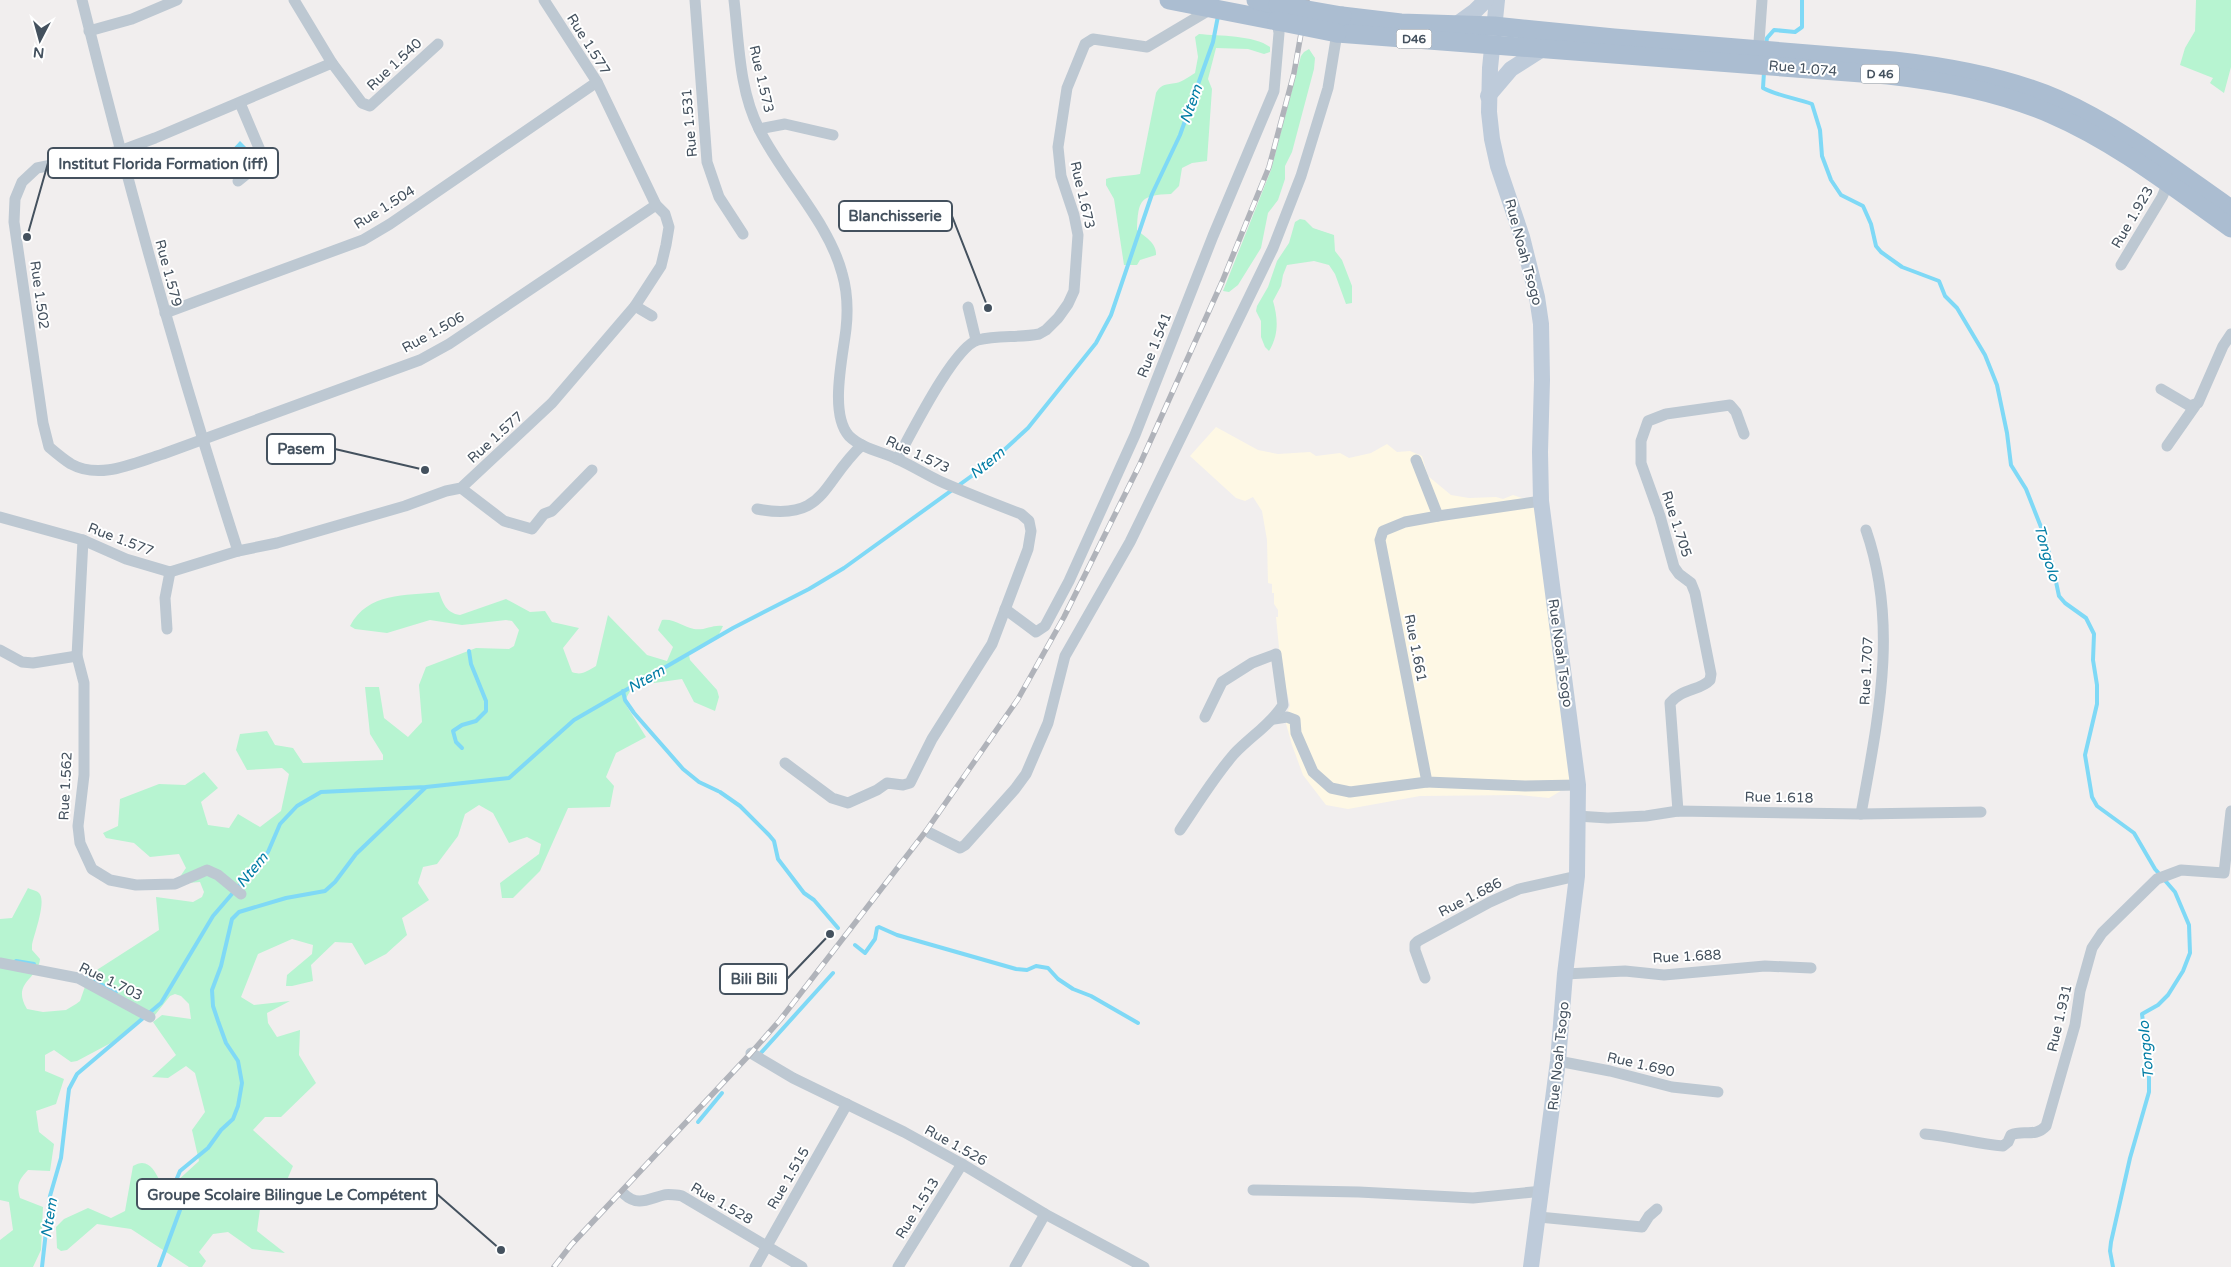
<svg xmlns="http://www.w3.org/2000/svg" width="2231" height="1267" viewBox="0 0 2231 1267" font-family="'Varela Round',sans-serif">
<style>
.commercial{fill:#fef8e5}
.green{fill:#b7f4d1}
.water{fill:#7fd9f6}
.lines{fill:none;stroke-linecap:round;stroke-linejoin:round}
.stream{stroke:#7fd9f6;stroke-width:4}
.minor{stroke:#bdc8d2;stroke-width:11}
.secondary{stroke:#becbda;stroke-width:16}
.primary{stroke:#abbdd1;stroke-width:19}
.rail-casing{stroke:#b0b3ba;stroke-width:5.5}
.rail{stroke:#fff;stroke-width:4;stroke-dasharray:11;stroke-linecap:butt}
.primary-bridge{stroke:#abbdd1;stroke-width:19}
.labels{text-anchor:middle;stroke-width:4;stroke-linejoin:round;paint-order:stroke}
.shield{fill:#fff;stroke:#7c858e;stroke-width:1}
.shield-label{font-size:12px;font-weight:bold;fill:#44515e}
.street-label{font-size:14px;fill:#44515e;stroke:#fff}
.water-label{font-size:15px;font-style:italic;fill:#027da5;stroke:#fff}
.leader{fill:none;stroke:#44515e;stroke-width:2}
.callout-dot{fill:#44515e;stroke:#fff;stroke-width:2}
.callout{fill:#fff;stroke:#44515e;stroke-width:2}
.callout-label{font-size:15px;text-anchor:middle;font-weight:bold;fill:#44515e}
</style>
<rect width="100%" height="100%" fill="#f1eeee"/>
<!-- commercial -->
<path class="commercial" d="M1216 427 1258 450 1278 454 1310 452 1316 456 1340 453 1349 458 1371 453 1387 444 1397 452 1410 451 1422 456 1428 476 1451 495 1469 498 1496 497 1503 499 1513 495 1537 503 1574 783 1549 798 1519 795 1420 796 1348 809 1326 805 1303 775 1292 745 1285 720 1290 705 1281 668 1276 617H1278V610L1274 604V593H1272V584L1268 583 1267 540 1262 511 1253 497 1245 501 1236 498 1190 456Z"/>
<!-- green -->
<g class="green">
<path d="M2196 0H2231V67L2224 93 2210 83 2213 78 2180 65 2185 48 2195 31Z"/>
<path d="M1199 34C1219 36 1254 35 1270 47V52L1264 54 1248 49 1216 48 1208 79 1212 89 1207 161 1192 163 1182 168 1179 186 1171 194C1141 195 1138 199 1137 230 1145 237 1157 243 1156 255L1140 260 1137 265H1124L1114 199 1106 185V179C1113 176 1130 176 1140 174L1156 93C1162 83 1166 85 1176 83 1182 82 1190 76 1195 73L1198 57 1195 37Z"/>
<path d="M1309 49 1315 58 1314 69 1292 152 1285 166V179L1278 200 1268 213 1261 248 1238 285 1229 292 1223 291 1271 170 1301 56 1304 52Z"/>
<path d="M1300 219 1305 220 1313 228 1334 235 1335 251 1342 260 1352 286V303L1346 304 1335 274 1329 265 1314 261 1287 265 1283 275 1281 286 1273 301C1278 318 1279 335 1269 351L1265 347 1261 337V321L1256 311 1257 306 1268 287 1277 261 1289 243 1295 222Z"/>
<path d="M439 592C443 603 446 613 460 615L506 599 530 612 545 611 552 622 579 628 563 648 572 672C582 676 587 671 596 666L608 615 647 655 667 661 673 647 658 630 662 620C674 618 683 627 694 629 704 631 713 624 723 626L718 636 689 655 690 660 717 690 719 697 715 711 694 702 682 679 633 686 625 700 626 705 646 737 616 753 606 777 614 786 610 807 568 808 540 871 513 898H502L500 883 539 854 541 844 527 837 509 843 493 813 479 805 465 814 458 836 437 864 423 867 418 883 429 900 402 918 407 935 386 954 365 965 352 943 335 942 311 965 313 981 292 986H286L287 975 312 954 313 945 292 939 258 954 241 997 254 1005 290 1001 267 1013 268 1023 277 1037 300 1030 299 1055 316 1083 281 1117H265L253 1130 293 1166 281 1194 260 1209 257 1231 285 1253 252 1249 228 1232 213 1234 199 1252 206 1261 202 1267H189L131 1229 97 1224 67 1250 61 1251 57 1248 56 1227 64 1219 88 1208 111 1218 125 1211 133 1166C148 1157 154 1170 160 1181L175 1183 199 1161 192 1130 205 1112 195 1073 186 1066 168 1078 152 1077 176 1055 153 1022 162 1015 191 1019 189 1004 181 996 175 994 170 996 155 1015 137 1021 124 1036 77 1061 71 1062 54 1050 45 1055V1071L64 1079 56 1104 36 1111 39 1132 54 1144 50 1171 28 1170C19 1180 16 1184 20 1198L43 1207 41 1250 33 1267H0V1240L13 1230 9 1202 0 1200V919L12 918 28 888C32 890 36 890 39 893 47 901 34 934 32 945V950L40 959C38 980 11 982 27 1009L43 1012 66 1010 76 1004 80 1001 89 975 159 930 156 897 193 902 202 897 204 892 200 882 175 884 186 868 179 854 150 857 134 843 106 838 103 833 118 826 120 799 159 784 185 785 204 772 218 788 201 802 208 825 229 828 238 814 260 827 281 811 289 774 282 768 247 770 236 750 240 734 267 731 275 745 293 748 303 763 383 760V755L370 734 365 687H379L384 718 408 737 422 722 419 685 426 667 476 648 509 649 514 646 519 630 512 621 506 620 462 625 430 620 387 633 355 629 350 626C368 592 405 596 439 592Z"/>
</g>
<!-- water -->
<path class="water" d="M240 141 246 147 235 160 228 154Z"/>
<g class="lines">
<!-- stream -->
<g class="stream">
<path d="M1766 45 1767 38 1774 30 1795 32 1802 27V0"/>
<path d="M1764 72 1763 88C1778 96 1796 98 1812 104L1820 130 1822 156 1831 180 1841 195 1863 206 1871 224 1876 246 1881 252 1902 267 1939 281 1945 296 1957 308 1985 355 1997 385 2007 433 2011 465 2026 489 2041 527 2052 563 2059 596 2065 603 2086 618 2094 634 2093 660 2097 685V704L2085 755 2092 797 2097 806 2134 833 2155 869 2175 892 2189 925 2190 953 2183 971 2168 995 2158 1005 2142 1014 2149 1069V1092L2130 1158 2111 1242 2110 1251 2113 1267"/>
<path d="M623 691 625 700 634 713 683 769 699 782 718 791"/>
<path d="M462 748 456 742 453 731 462 725 476 721 486 711V701L471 664 469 651"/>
<path d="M720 792 740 806 769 835 774 841 778 859 804 893 814 900 838 928"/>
<path d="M855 945 865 953 875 939 877 928 879 927 897 935 1016 969 1027 970 1036 966 1048 968 1058 979 1073 989 1091 996 1138 1023"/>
<path d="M16 961 34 964"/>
<path d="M87 977 116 992"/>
<path d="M759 1055 833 973"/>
<path d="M698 1122 722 1093"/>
<path d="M42 1267 50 1196 61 1158 69 1089 77 1074 161 1003 213 916 268 852 280 824 297 806 321 792 426 787 509 778 574 720 733 628 809 589 844 568 991 462 1028 428 1096 343 1111 315 1152 194 1180 135 1213 42 1218 16"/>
<path d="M159 1267 180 1210 176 1199 175 1183 180 1171 208 1148 221 1130 233 1119 238 1106 242 1083 238 1061 226 1043 218 1021 213 1006 212 990 221 966 232 919 239 912 286 898 325 891 335 882 356 854 426 787"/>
</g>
<!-- minor -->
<g class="minor">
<path d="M82 0C128 185 179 369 238 551"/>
<path d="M294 0 332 63 155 138 120 151 37 168 22 182 15 199 14 222 43 423 49 447C56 453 63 459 71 464 100 480 134 463 163 454L420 360 449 344 656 205"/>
<path d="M695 0 707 162 719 197 743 234"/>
<path d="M734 0C739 42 739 90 759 129 782 176 828 221 842 273 847 290 848 311 846 329 843 356 829 414 849 436 861 448 882 452 897 459 913 466 928 476 944 483 969 494 995 504 1021 514L1029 521 1031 531 1028 549 992 644 932 739 910 783 903 785 887 783 877 790 848 803 832 798 785 763"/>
<path d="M89 31 132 19 177 0"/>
<path d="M1758 56 1762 0"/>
<path d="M332 63 362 103 370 106 438 44"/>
<path d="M759 129 785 124 833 135"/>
<path d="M238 181 260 163 262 155 240 103"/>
<path d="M2121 265 2162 197 2168 183"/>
<path d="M635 306 652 316"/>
<path d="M968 307 976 340"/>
<path d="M165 313 363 240 390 224 597 82"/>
<path d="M2161 389 2190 406 2198 403 2223 346 2231 334"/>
<path d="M2167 446 2195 406"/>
<path d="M897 459C910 436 954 346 978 340 997 335 1019 338 1039 334L1046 330 1058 318 1068 304 1074 291 1078 235 1074 215 1061 176 1058 147 1067 88 1085 44 1093 39 1147 47 1211 9"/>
<path d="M1416 460 1438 516"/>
<path d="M461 488 504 521 532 529 544 514 552 511 592 470"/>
<path d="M1541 501 1438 516 1405 522 1383 531 1380 540 1427 782 1525 786 1578 785"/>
<path d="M757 509C826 522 821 483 862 445"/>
<path d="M0 517 83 540 126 559 170 572 238 551 277 543 405 506 446 491 461 488 552 403 635 306 661 266 666 245 669 227 665 214 656 205 597 82 544 0"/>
<path d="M83 540 77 656 84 683V775L78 826 80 843 92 869 110 880 136 885 175 884 207 870 218 875 241 894"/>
<path d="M1005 609 1036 632 1045 626 1069 581 1135 435 1213 236 1274 91 1279 33 1277 21"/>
<path d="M167 629 165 598 170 572"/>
<path d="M0 650 22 662 33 663 77 656"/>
<path d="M1274 719 1287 717 1295 720 1296 733 1313 772 1331 788 1350 792 1427 782"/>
<path d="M1678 811 1670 703C1682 688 1700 691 1710 680L1711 674 1695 593 1691 583 1679 574 1674 567 1660 516 1641 463V441L1648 421 1666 414 1730 405 1736 412 1744 434"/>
<path d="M1861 814C1878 719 1899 625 1866 530"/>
<path d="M1577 816 1608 818 1646 816 1678 811 1861 814 1981 812"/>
<path d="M1180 830C1197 805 1214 777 1234 754 1250 737 1271 724 1283 705L1276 654 1252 663 1222 682 1205 717"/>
<path d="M930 833 960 848 965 845 1015 789 1026 774 1048 723 1065 656 1130 542 1273 248 1301 176 1328 88 1337 33"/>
<path d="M0 963 78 978 150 1017"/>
<path d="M1565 974 1625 971 1664 975 1765 966 1811 968"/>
<path d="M1425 978 1415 950V944L1418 941 1490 902 1519 889 1577 876"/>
<path d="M751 1053 793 1078 904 1132 962 1164 1045 1214 1144 1267"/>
<path d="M1558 1061 1610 1071 1672 1087 1718 1092"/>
<path d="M1925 1134C1951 1136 1977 1144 2003 1146L2008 1142 2011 1135C2023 1129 2035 1138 2046 1126L2075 1025 2080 991 2092 948 2102 933 2157 879 2181 870 2224 873 2231 811"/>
<path d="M1253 1190 1359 1192 1473 1198 1543 1191"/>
<path d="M624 1194C638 1207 648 1199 664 1195 667 1194 679 1195 682 1196L802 1267"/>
<path d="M1539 1217 1642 1227 1649 1216 1657 1209"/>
<path d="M755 1267 847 1104"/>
<path d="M898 1267 962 1164"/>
<path d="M1015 1267 1045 1214"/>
</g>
<!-- secondary -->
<g class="secondary">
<path d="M1497 0 1490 68 1489 112 1492 139 1498 166 1522 237 1537 297 1541 324 1542 380 1540 452 1541 501 1578 785 1577 876 1565 974 1558 1061 1531 1267"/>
<path d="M1457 24 1475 11 1486 0"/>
<path d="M1488 96 1511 69 1544 48"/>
</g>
<!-- primary -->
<g class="primary">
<path d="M1169 0 1277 21"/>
<path d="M1256 0 1278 5"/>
<path d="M1342 16 1401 23 1494 26 1614 38 1894 61C1948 67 2006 77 2057 99 2120 127 2175 170 2231 209"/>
<path d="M1337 33 1888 75C1942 81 2000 92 2051 114 2116 142 2173 187 2231 228"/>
</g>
<!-- rail casing -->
<g class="rail-casing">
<path id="rail" d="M554 1267 571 1245 751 1053 780 1020 926 831 1018 699 1064 617 1140 464 1222 282 1269 167 1294 73 1307 0"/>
</g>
<!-- rail -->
<use href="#rail" class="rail"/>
<!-- primary-bridge -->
<g class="primary-bridge">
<path d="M1278 5 1342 16"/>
<path d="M1277 21 1337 33"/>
</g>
</g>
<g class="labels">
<!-- shield labels -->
<g class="shield">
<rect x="1396.5" y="29.5" width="35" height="19" rx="4"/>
<rect x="1861" y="64.5" width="38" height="19" rx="4"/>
</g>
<g class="shield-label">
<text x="1414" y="43">D46</text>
<text x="1880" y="78">D 46</text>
</g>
<!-- street labels -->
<g class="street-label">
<text transform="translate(589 44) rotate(58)" y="5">Rue 1.577</text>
<text transform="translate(394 64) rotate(-43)" y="5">Rue 1.540</text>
<text transform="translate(1803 68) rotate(5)" y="5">Rue 1.074</text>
<text transform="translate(762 79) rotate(77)" y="5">Rue 1.573</text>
<text transform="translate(689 123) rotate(-95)" y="5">Rue 1.531</text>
<text transform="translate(1083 195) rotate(77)" y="5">Rue 1.673</text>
<text transform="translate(384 207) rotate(-32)" y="5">Rue 1.504</text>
<text transform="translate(2132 217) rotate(-60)" y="5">Rue 1.923</text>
<text transform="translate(1524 252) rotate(75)" y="5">Rue Noah Tsogo</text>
<text transform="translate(169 273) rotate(75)" y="5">Rue 1.579</text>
<text transform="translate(40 295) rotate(82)" y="5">Rue 1.502</text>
<text transform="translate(433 332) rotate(-29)" y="5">Rue 1.506</text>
<text transform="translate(1154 345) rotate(-68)" y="5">Rue 1.541</text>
<text transform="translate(495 437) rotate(-42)" y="5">Rue 1.577</text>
<text transform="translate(918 454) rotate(25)" y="5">Rue 1.573</text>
<text transform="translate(1677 524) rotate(72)" y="5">Rue 1.705</text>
<text transform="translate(121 539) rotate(21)" y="5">Rue 1.577</text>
<text transform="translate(1416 648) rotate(79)" y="5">Rue 1.661</text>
<text transform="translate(1561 653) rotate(82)" y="5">Rue Noah Tsogo</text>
<text transform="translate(1866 671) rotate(-87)" y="5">Rue 1.707</text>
<text transform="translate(65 786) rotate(-87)" y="5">Rue 1.562</text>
<text transform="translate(1779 797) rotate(1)" y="5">Rue 1.618</text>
<text transform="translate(1470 897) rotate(-27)" y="5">Rue 1.686</text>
<text transform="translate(1687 956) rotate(-3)" y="5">Rue 1.688</text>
<text transform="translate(111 981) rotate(26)" y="5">Rue 1.703</text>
<text transform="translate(2059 1018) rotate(-77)" y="5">Rue 1.931</text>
<text transform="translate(1558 1056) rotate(-84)" y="5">Rue Noah Tsogo</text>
<text transform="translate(1641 1064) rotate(13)" y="5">Rue 1.690</text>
<text transform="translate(956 1145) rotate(29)" y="5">Rue 1.526</text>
<text transform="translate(788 1178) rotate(-60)" y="5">Rue 1.515</text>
<text transform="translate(722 1203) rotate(30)" y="5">Rue 1.528</text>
<text transform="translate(917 1208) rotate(-58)" y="5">Rue 1.513</text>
</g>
<!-- water labels -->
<g class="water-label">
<text transform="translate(1191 104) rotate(-70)" y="5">Ntem</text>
<text transform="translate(987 463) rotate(-39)" y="5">Ntem</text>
<text transform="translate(2047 553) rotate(74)" y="5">Tongolo</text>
<text transform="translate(646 679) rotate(-30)" y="5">Ntem</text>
<text transform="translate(252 870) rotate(-50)" y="5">Ntem</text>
<text transform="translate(2146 1050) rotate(-95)" y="5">Tongolo</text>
<text transform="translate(49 1218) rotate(-81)" y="5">Ntem</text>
</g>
</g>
<!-- callouts -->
<path class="leader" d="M27 237L48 163M988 308L952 216M425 470L335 449M830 934L787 979M501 1250L437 1194"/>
<g class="callout-dot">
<circle cx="27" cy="237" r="5"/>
<circle cx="988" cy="308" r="5"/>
<circle cx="425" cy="470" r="5"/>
<circle cx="830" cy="934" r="5"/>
<circle cx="501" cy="1250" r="5"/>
</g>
<g class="callout">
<rect x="48" y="148" width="230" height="30" rx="5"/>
<rect x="839" y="201" width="113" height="30" rx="5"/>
<rect x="267" y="434" width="68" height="30" rx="5"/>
<rect x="720" y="964" width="67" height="30" rx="5"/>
<rect x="137" y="1179" width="300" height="30" rx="5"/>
</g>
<g class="callout-label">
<text x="163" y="169">Institut Florida Formation (iff)</text>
<text x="895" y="221">Blanchisserie</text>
<text x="301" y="454">Pasem</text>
<text x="754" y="984">Bili Bili</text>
<text x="287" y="1200">Groupe Scolaire Bilingue Le Compétent</text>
</g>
<!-- north arrow -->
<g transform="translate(40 40) rotate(186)" stroke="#ffffff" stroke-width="4" paint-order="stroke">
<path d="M0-4L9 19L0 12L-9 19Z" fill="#44515e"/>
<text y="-8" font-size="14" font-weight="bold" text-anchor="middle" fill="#44515e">N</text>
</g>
</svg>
